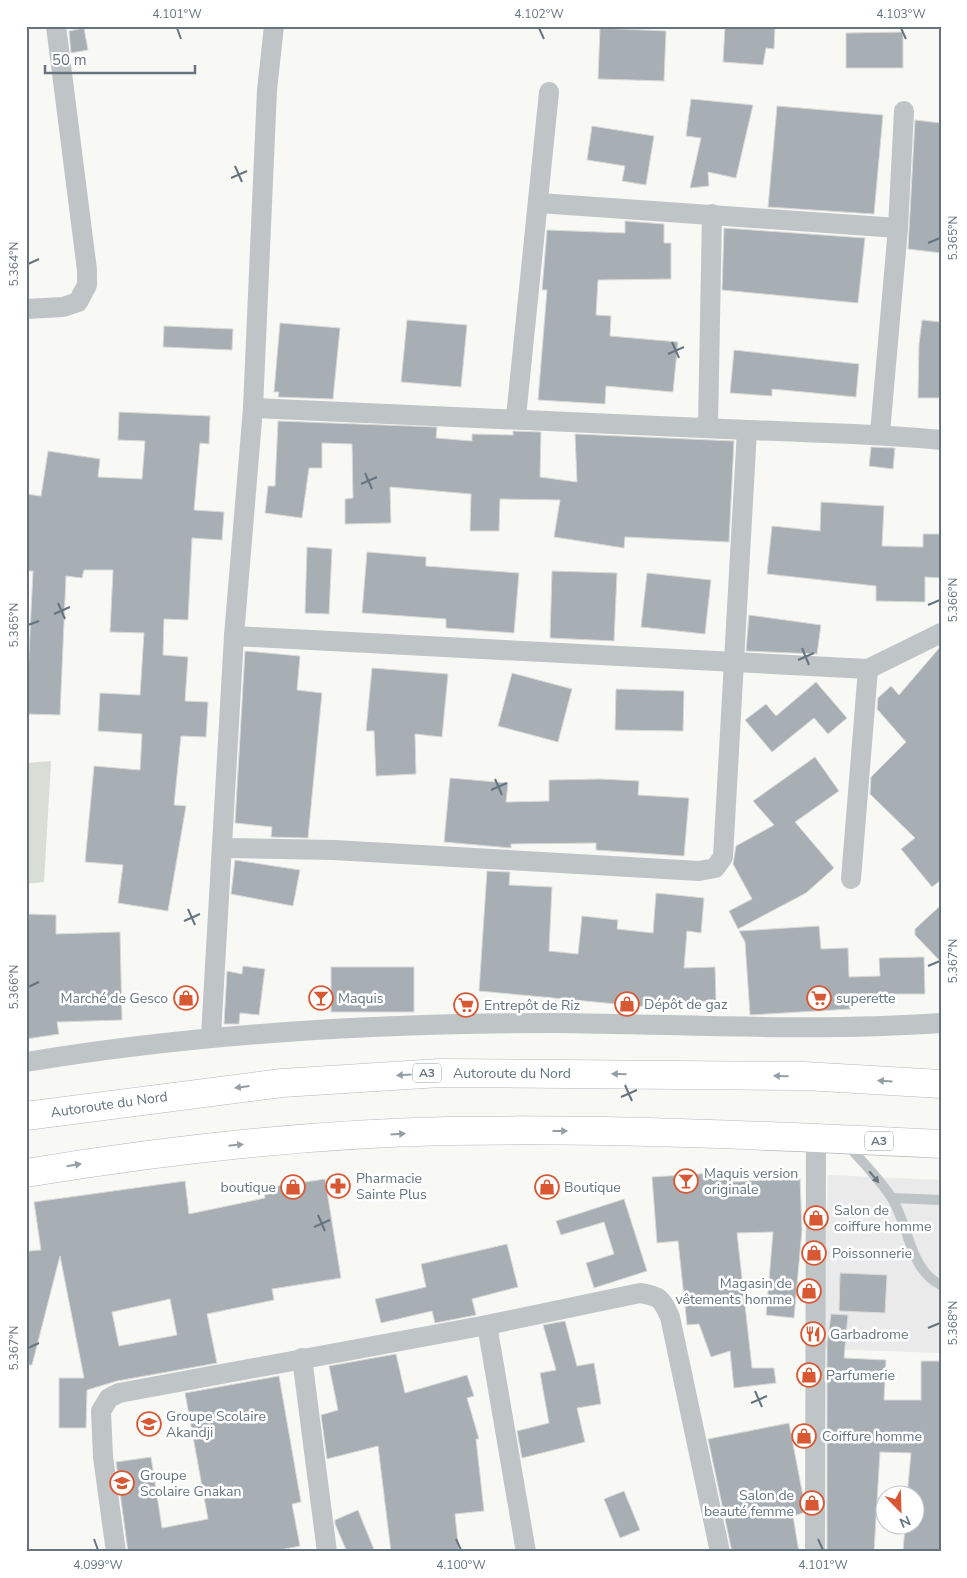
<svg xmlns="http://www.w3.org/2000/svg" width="967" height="1578" viewBox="0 0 967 1578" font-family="'Nunito Sans',sans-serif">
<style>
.built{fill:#e9eae9}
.green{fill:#d8ddd5}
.building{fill:#a7afb5;stroke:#dadad8;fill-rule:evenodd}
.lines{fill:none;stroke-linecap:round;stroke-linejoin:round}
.motorway-casing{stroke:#b3b7ba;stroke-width:29}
.service{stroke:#bfc4c7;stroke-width:10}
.minor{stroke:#bfc4c7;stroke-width:20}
.motorway{stroke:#fff;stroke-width:28}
.oneway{fill:#939ea5}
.oneway2{fill:#65747f}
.ticks{fill:none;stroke:#65747f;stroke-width:2}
.labels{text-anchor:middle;stroke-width:5;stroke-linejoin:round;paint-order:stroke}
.shield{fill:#fff;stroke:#939ea5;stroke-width:1}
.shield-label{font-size:12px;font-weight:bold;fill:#65747f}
.poi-label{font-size:14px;fill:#65747f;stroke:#fff;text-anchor:start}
.street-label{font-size:14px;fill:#65747f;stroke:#fff}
.neatline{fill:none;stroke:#65747f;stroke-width:2}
.ticks-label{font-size:12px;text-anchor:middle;fill:#65747f}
</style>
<rect width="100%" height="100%" fill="#f8f8f5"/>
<!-- built -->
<path class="built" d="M828 1175 941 1180V1353L827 1349 822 1345Z"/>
<!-- green -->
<path class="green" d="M51 761 44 882 26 884V763Z"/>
<!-- building -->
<g class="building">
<path d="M725 26H775L774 49 766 48 763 65 723 62Z"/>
<path d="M84 28 88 50 71 53 69 31Z"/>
<path d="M600 28 666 31 664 81 598 79Z"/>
<path d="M903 32V68H846V33Z"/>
<path d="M691 99 753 105 736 178 708 172 709 186 690 188 701 138 686 136Z"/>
<path d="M777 106 883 115 874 214 768 207Z"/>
<path d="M915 120 941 123V253L908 249Z"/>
<path d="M592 126 654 136 646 185 622 181 625 166 587 160Z"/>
<path d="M625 221 664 224V243H671V279L598 280 596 315 611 316 610 336 678 342 673 392 606 386 605 404 538 400 547 290H542L547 230 625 233Z"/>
<path d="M724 228 865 238 858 303 722 290Z"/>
<path d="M407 320 467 325 461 387 401 382Z"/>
<path d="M922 320 941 322V398H918L919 344Z"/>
<path d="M280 323 340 328 333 399 278 397 279 392H274Z"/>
<path d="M164 326 233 329 232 350 163 347Z"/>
<path d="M734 350 859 364 856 397 772 389V396L730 393Z"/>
<path d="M119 412 210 416 209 444 200 443 194 510 224 512 222 540 192 538 188 620 164 619 163 655 188 657 185 701 208 702 206 737 181 736 174 805 186 806 168 911 118 903 123 865 85 862 94 766 140 770 142 734 98 731 100 693 140 695 144 633 110 632 113 570H84L82 578 66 576 60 715 26 714 33 571H26V494L41 496 48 451 100 459 98 477 142 479 145 441 118 440Z"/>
<path d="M278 421 437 427 436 438 472 441V434L513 435V431L541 432 540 477 577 482 575 434 734 441 729 542 625 537 624 548 554 537 560 500 500 499 499 531H470L471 494 390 487 391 523 345 524V499L353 498 352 444 322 443V468H309L302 518 265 513 268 486H275Z"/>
<path d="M871 447 895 448 893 469 869 466Z"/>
<path d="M821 502 884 506 882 546 923 547V534H941V578L925 577V602L876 601V586L767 574 772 526 820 531Z"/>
<path d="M307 547 332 549 329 614 305 613Z"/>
<path d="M367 552 426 557V566L519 573 514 633 446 628V619L362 613Z"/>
<path d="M552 571 617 573 614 641 550 638Z"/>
<path d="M647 573 711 580 705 634 641 627Z"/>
<path d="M749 615 821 625 817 654 746 651Z"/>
<path d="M941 646V880L932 887 901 849 915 838 870 794 871 777 906 742 877 709 878 698 891 686 899 695Z"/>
<path d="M245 651 300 656 297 690 322 693 308 838 271 837 272 827 235 823Z"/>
<path d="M372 668 448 674 442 737 415 734 416 774 376 776 374 731H366Z"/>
<path d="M512 673 572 689 558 742 498 726Z"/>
<path d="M816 682 847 718 828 734 814 718 772 752 745 720 766 704 776 716Z"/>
<path d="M616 689 684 691 683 731 615 730Z"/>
<path d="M815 757 839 791 795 822 834 868 806 893 738 929 729 911 752 899 733 864 736 846 774 825 753 801Z"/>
<path d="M450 778 508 783 506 802 549 801V780L601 779 639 781 638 795 689 798 684 856 596 850V843L511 844V848L444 842Z"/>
<path d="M235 860 300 870 293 906 231 894Z"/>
<path d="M487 871 510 872 509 885 552 887 549 951 578 954 582 916 618 920 617 929 653 933 656 893 704 898 701 933 687 931 684 968 715 967 716 1001 680 1002V1010L479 991Z"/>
<path d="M941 905V962L915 935V929Z"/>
<path d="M26 914 56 915V934L120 932 122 1020 57 1022 59 1034 26 1039Z"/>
<path d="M819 926 821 949 848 948 849 977 880 976 879 958 924 957 925 994H850L851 1009 750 1015 745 942 739 931Z"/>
<path d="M243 966 265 969 259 1015 240 1013 239 1024H224L227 971 242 974Z"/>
<rect x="331" y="967" width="83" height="45"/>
<path d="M730 1172 731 1182 800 1178 802 1230 794 1318 766 1315 773 1232 737 1233 752 1368H774L776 1383 734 1388 730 1351 711 1357 699 1324 687 1325 678 1241 657 1243 652 1177Z"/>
<path d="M325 1179 341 1278 272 1289 274 1300 207 1314 217 1363 117 1381 87 1390 86 1428H59V1378H84L60 1256 32 1365H26V1264L29 1251 41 1250 34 1202 185 1181 189 1214 265 1198 264 1188ZM170 1299 177 1335 119 1346 112 1312Z"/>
<path d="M624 1199 647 1271 594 1288 586 1263 614 1254 604 1222 561 1235 556 1221Z"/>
<path d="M507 1244 518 1287 472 1299 476 1315 435 1323 432 1311 381 1323 375 1299 426 1287 421 1264Z"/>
<path d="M840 1273 887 1275 885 1313 839 1311Z"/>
<path d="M831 1314 848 1315 844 1358 886 1360 884 1400H921V1361H941V1552H903L905 1526H914V1496H907L911 1453 880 1452 874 1552H827V1343Z"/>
<path d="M565 1321 577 1366 594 1363 601 1404 577 1408 585 1442 522 1458 517 1431 549 1423 540 1373 556 1370 543 1325Z"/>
<path d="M396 1354 405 1393 467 1375 474 1396 467 1398 479 1439H476L484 1511 455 1514 459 1552H391L378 1446 327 1459 321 1415 338 1410 329 1366Z"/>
<path d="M279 1376 301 1502 292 1504 300 1546 270 1552H128L116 1462 151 1457 162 1528 208 1519 185 1393Z"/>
<path d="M789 1423 803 1496V1513L793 1516 799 1552H732L708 1439Z"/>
<path d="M624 1491 640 1530 620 1538 604 1499Z"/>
<path d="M358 1510 375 1552H347L335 1524V1520Z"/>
</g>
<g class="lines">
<!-- motorway casing -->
<g class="motorway-casing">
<g id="motorway">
<path d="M26 1116 282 1083 440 1073 804 1076 941 1084"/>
<path d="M26 1173C166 1150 306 1134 448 1131 612 1128 777 1136 941 1144"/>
</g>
</g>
<!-- service -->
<g class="service">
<path d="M847 1144C861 1161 879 1178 891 1197 909 1224 909 1270 941 1285"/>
<path d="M892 1198 941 1200"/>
</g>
<!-- minor -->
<g class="minor">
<path d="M539 203 898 228"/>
<path d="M26 309 63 307 78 302 87 285V270L56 26"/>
<path d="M253 408C418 414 583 422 748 430 813 433 876 433 941 440"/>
<path d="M516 417 549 92"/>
<path d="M708 426 712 214"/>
<path d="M880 433 898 228 904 111"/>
<path d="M234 636 868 669 941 633"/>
<path d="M223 848 334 850 699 871 715 868 723 857 747 430"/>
<path d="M851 879 868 669"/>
<path d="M211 1036 234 636 253 408 267 90 274 26"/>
<path d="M26 1062C201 1033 377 1023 554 1023 683 1024 812 1032 941 1023"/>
<path d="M487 1325 526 1552"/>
<path d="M302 1358 327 1552"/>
<path d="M116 1552 103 1457 101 1411 109 1398 119 1393 487 1325 640 1293C660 1296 662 1299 670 1317L720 1552"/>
<path d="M815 1552 816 1138"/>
</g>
<!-- motorway -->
<use href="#motorway" class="motorway"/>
</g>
<!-- one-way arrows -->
<defs><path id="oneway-solid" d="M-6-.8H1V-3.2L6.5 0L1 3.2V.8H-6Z" transform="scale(1.25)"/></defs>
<g class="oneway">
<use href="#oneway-solid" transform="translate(619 1074) rotate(-179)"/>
<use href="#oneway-solid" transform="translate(404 1075) rotate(176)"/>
<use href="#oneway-solid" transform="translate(781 1076) rotate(-179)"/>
<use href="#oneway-solid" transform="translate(885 1081) rotate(-176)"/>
<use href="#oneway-solid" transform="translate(242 1087) rotate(173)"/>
<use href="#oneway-solid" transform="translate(560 1131)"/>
<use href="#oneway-solid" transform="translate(398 1134) rotate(-3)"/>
<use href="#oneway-solid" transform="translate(236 1145) rotate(-6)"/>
<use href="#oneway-solid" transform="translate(74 1165) rotate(-9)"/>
</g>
<use class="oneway2" href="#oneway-solid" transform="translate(874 1177) rotate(50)"/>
<!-- ticks -->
<path class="ticks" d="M177 28 181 39M539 28 544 39M901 28 906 39M235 166 242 182M231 178 247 171M928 243 940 238M28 264 39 259M672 342 679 358M668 354 684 347M365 473 372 489M361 484 377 477M58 603 65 619M928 605 940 600M54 614 70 607M28 625 39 621M802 648 809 665M798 660 814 653M495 779 502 795M491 790 507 783M188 909 195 925M184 921 200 914M928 966 940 961M28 987 39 982M625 1085 632 1101M621 1097 637 1090M318 1215 325 1231M314 1227 330 1220M928 1328 940 1323M28 1348 39 1343M755 1391 762 1407M751 1403 767 1396M94 1539 98 1550M456 1539 461 1550M818 1539 823 1550"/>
<!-- icons -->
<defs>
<g id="shop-ring" transform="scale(1.25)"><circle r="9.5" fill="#fff" stroke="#d95834" stroke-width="1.5"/><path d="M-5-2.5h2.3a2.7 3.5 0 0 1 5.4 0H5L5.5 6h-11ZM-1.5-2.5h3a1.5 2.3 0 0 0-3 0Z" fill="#d95834"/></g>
<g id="bar-ring" transform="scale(1.25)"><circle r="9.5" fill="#fff" stroke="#d95834" stroke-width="1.5"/><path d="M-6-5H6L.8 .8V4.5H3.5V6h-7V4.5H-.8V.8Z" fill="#d95834"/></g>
<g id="supermarket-ring" transform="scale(1.25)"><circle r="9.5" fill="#fff" stroke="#d95834" stroke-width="1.5"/><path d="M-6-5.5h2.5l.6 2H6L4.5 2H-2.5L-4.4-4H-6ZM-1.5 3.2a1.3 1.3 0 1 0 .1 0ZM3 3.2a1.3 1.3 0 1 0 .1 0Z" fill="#d95834"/></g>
<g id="pharmacy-ring" transform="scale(1.25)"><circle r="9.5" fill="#fff" stroke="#d95834" stroke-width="1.5"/><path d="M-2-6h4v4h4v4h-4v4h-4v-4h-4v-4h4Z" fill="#d95834"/></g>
<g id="restaurant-ring" transform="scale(1.25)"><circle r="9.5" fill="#fff" stroke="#d95834" stroke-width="1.5"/><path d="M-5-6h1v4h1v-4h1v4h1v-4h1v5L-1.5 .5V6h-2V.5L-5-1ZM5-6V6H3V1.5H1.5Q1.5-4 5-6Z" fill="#d95834"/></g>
<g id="school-ring" transform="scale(1.25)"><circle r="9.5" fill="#fff" stroke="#d95834" stroke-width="1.5"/><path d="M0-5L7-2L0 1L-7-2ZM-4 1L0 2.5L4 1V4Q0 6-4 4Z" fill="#d95834"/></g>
</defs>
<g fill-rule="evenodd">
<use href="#shop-ring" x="186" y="998"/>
<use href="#bar-ring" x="321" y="998"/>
<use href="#supermarket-ring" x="819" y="998"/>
<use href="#shop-ring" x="627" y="1004"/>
<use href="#supermarket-ring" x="466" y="1005"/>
<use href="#bar-ring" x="686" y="1181"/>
<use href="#pharmacy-ring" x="338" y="1186"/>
<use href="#shop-ring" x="293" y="1187"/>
<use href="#shop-ring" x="547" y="1187"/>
<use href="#shop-ring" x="816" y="1218"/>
<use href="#shop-ring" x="814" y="1253"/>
<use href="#shop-ring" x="809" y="1291"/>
<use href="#restaurant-ring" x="813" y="1334"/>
<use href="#shop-ring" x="809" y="1375"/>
<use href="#school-ring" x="149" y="1424"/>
<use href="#shop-ring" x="804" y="1436"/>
<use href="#school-ring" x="122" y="1483"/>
<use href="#shop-ring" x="812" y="1503"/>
</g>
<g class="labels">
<!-- shield labels -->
<g class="shield">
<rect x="413" y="1063.5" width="28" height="19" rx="4"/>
<rect x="865" y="1131.5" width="28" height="19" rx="4"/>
</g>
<g class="shield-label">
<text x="427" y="1077">A3</text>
<text x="879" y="1145">A3</text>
</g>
<!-- poi labels -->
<g class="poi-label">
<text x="168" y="1003" text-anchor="end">Marché de Gesco</text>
<text x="338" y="1003">Maquis</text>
<text x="836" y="1003">superette</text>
<text x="644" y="1009">Dépôt de gaz</text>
<text x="484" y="1010">Entrepôt de Riz</text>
<text x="704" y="1178">Maquis version<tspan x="704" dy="16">originale</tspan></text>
<text x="356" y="1183">Pharmacie<tspan x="356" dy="16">Sainte Plus</tspan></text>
<text x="276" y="1192" text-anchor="end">boutique</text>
<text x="564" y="1192">Boutique</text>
<text x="834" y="1215">Salon de<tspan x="834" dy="16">coiffure homme</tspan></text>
<text x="832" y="1258">Poissonnerie</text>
<text x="792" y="1288" text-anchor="end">Magasin de<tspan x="792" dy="16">vêtements homme</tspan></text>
<text x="830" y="1339">Garbadrome</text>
<text x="826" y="1380">Parfumerie</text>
<text x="166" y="1421">Groupe Scolaire<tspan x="166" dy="16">Akandji</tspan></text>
<text x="822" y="1441">Coiffure homme</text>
<text x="140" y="1480">Groupe<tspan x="140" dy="16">Scolaire Gnakan</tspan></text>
<text x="794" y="1500" text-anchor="end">Salon de<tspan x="794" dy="16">beauté femme</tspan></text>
</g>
<!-- street labels -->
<g class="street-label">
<text x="512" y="1078">Autoroute du Nord</text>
<text transform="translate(109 1104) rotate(-8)" y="5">Autoroute du Nord</text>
</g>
</g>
<!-- border -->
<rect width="967" height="1578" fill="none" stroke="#ffffff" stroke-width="55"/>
<!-- north arrow -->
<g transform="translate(900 1510) rotate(157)"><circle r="24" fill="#ffffff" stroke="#c1c7cc"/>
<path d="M0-4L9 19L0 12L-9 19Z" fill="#d95834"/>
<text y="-8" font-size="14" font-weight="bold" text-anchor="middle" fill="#65747f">N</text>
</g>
<!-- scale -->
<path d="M45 65v8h150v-8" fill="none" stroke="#65747f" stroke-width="2.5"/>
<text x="52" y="65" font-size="15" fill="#65747f" stroke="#ffffff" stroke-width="4" paint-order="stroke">50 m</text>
<rect x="28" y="28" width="912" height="1522" class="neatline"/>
<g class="ticks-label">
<text x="177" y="18">4.101°W</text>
<text x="539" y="18">4.102°W</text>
<text x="901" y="18">4.103°W</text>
<text transform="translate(953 238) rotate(-90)" y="4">5.365°N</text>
<text transform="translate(14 264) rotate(-90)" y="4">5.364°N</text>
<text transform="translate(953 600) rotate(-90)" y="4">5.366°N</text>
<text transform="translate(14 625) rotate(-90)" y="4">5.365°N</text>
<text transform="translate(953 961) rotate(-90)" y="4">5.367°N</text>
<text transform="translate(14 987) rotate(-90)" y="4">5.366°N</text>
<text transform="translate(953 1323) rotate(-90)" y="4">5.368°N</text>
<text transform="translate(14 1348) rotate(-90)" y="4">5.367°N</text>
<text x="98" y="1569">4.099°W</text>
<text x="461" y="1569">4.100°W</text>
<text x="823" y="1569">4.101°W</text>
</g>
</svg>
